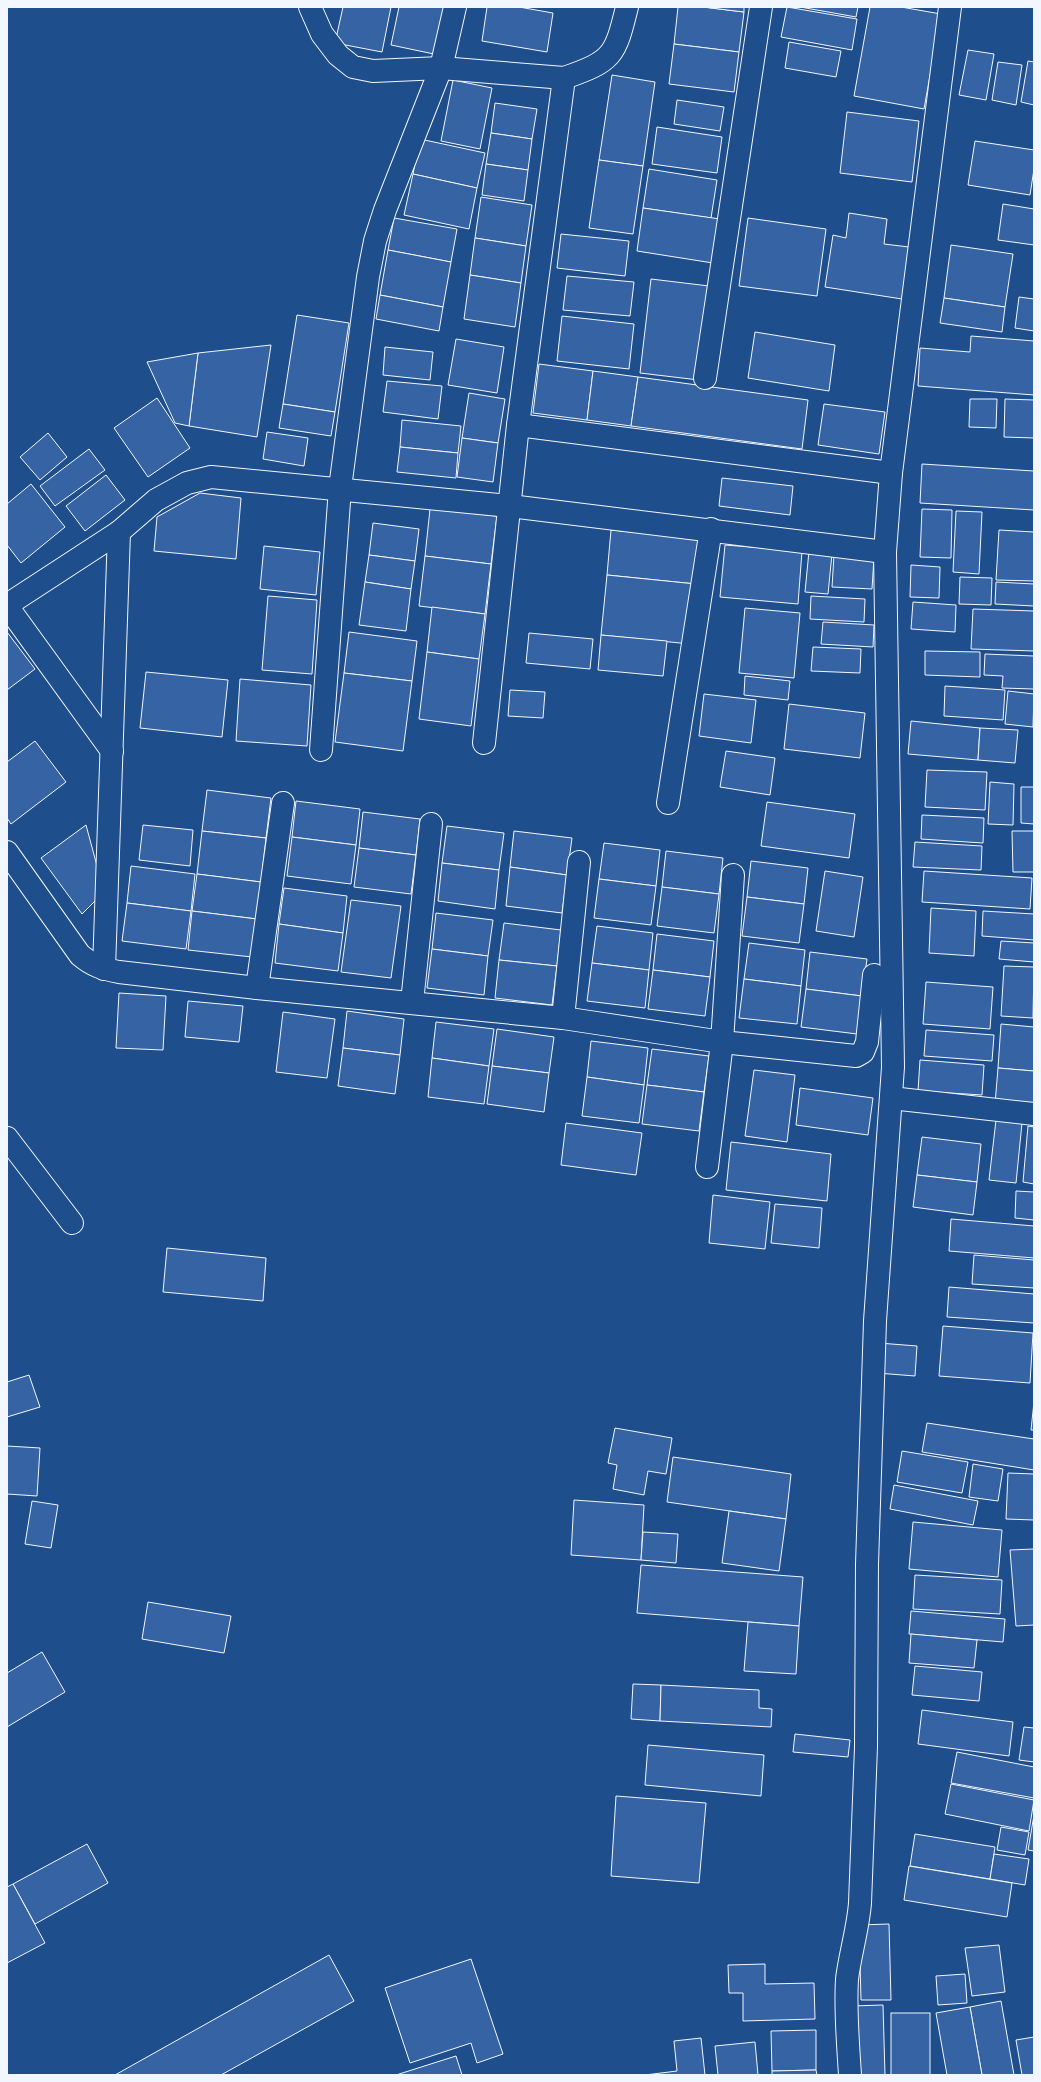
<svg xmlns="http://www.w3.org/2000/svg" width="1041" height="2082" viewBox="0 0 1041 2082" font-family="'Nunito Sans',sans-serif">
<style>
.building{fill:#3563a3;stroke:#f2f6ff}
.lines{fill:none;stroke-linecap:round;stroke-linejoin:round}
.minor-casing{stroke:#f2f6ff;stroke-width:24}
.minor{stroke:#1f4e8c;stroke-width:22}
</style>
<rect width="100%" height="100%" fill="#1f4e8c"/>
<!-- building -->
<g class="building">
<path d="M343 7H391L382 52 335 43Z"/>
<path d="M399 7H444L434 54 391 45Z"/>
<path d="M487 7H519L553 13 547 52 482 41Z"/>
<path d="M678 7H703L744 12 739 52 674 44Z"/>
<path d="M703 7H744V12Z"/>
<path d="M787 7 857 19 852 50 781 37Z"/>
<path d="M800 7H858L856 17Z"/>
<path d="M870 7H901L941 14 924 109 854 96Z"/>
<path d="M789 42 841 51 836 77 785 68Z"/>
<path d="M674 44 739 52 734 92 669 84Z"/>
<path d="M968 50 994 54 986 100 959 95Z"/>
<path d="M1028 61 1034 62V105L1021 102Z"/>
<path d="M998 62 1022 65 1016 105 992 100Z"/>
<path d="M612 75 655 82 643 166 599 160Z"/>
<path d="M453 80 492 88 480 149 441 141Z"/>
<path d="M677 100 724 107 720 131 674 124Z"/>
<path d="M495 103 537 109 532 139 491 133Z"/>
<path d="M847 112 919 121 912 182 840 173Z"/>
<path d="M657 127 722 137 717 173 652 164Z"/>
<path d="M491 133 532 139 528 170 486 164Z"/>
<path d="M420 139 485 153 477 188 413 174Z"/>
<path d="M975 141 1034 150V169L1030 195 968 185Z"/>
<path d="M599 160 643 166 633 234 589 228Z"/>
<path d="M486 164 528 170 524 201 482 195Z"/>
<path d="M649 169 717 180 711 218 643 208Z"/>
<path d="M413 174 477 188 469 229 404 215Z"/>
<path d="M481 197 532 205 526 246 475 238Z"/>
<path d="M1003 204 1034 209V245L998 240Z"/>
<path d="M643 208 720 219 713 263 637 251Z"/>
<path d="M849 213 887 219 884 244 909 247 902 299 825 287 833 235 846 238Z"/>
<path d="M394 218 457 229 451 262 388 250Z"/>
<path d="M748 218 826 229 817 296 739 286Z"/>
<path d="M561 234 629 241 625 276 557 268Z"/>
<path d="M475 238 526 246 521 283 470 275Z"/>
<path d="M951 245 1013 254 1005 307 944 298Z"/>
<path d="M388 250 451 262 443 307 380 295Z"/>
<path d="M470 275 521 283 515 327 464 319Z"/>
<path d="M567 276 634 282 630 316 563 310Z"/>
<path d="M651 279 709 286 699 380 640 373Z"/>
<path d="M380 295 443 307 439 331 376 319Z"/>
<path d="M1019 297 1034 299V331L1015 328Z"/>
<path d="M944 298 1005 307 1002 332 940 323Z"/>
<path d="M297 315 349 323 335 412 283 404Z"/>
<path d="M562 316 634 324 629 369 557 361Z"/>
<path d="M755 332 835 345 829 391 748 378Z"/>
<path d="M971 336 1034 341V395L918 386 920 348 970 352Z"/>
<path d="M456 339 504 347 497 393 448 385Z"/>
<path d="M271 345 257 437 189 426 198 353Z"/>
<path d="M385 347 433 352 430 380 383 375Z"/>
<path d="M198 353 189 426 175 423 147 362Z"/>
<path d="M539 364 593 371 587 420 533 413Z"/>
<path d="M593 371 638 377 631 426 587 420Z"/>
<path d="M638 377 808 400 802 449 631 426Z"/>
<path d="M387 381 442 386 438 419 383 412Z"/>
<path d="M469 393 505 399 498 443 462 438Z"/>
<path d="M157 398 190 448 148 477 114 428Z"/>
<path d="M970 399H997L996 428 969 427Z"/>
<path d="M1005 399 1034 400V438L1004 437Z"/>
<path d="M283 404 335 412 331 436 279 428Z"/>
<path d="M824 404 885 412 879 454 818 445Z"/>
<path d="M402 420 461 426 458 453 400 447Z"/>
<path d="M267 432 308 438 304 466 263 459Z"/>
<path d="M48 433 67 457 40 480 20 457Z"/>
<path d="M462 438 498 443 493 482 457 477Z"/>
<path d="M400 447 458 453 456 478 397 472Z"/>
<path d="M89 449 105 470 55 506 40 486Z"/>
<path d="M922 464 1034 471V510L920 503Z"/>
<path d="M106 475 125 500 85 531 66 506Z"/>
<path d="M722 478 793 486 790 515 719 506Z"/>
<path d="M31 484 65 527 21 563 7 545V504Z"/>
<path d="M200 493 241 498 236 559 154 551 157 517Z"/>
<path d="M430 509 497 516 491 564 425 556Z"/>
<path d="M922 509 952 510 951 558 920 557Z"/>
<path d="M956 511 982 512 979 574 953 572Z"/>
<path d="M373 523 419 529 415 561 369 555Z"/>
<path d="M611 530 700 539 696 584 607 575Z"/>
<path d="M999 530 1034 532V581L996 580Z"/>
<path d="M725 545 802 551 798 604 720 597Z"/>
<path d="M264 546 320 552 316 595 260 589Z"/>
<path d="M809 551 832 554 828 594 805 592Z"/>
<path d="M369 555 415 561 411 589 365 582Z"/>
<path d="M834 555 874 558 872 589 832 587Z"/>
<path d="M425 556 491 564 485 614 419 606Z"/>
<path d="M911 565 940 567 939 598 910 597Z"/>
<path d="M607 575 696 584 690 644 601 635Z"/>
<path d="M960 577 992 578 991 605 959 604Z"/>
<path d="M365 582 411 589 406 631 359 625Z"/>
<path d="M996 582 1034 584V606L995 604Z"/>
<path d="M268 596 317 600 312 674 262 670Z"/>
<path d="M811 596 865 599 864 622 810 619Z"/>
<path d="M913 602 956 605 955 632 911 629Z"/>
<path d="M432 607 485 614 479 659 427 652Z"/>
<path d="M745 608 800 613 794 678 739 673Z"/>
<path d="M973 609 1034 611V651L971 649Z"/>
<path d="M823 622 874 625 873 647 821 644Z"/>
<path d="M7 632 35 669 7 690Z"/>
<path d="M349 632 417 641 412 681 344 673Z"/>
<path d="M529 633 593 639 590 669 526 663Z"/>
<path d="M601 635 667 641 663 676 598 670Z"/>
<path d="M813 647 861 649 860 673 811 671Z"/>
<path d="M925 651 980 652V677L925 675Z"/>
<path d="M427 652 479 659 471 726 419 719Z"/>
<path d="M985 654 1034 656V689L1002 688 1003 676 984 675Z"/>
<path d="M146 672 228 680 222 737 140 728Z"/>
<path d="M344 673 412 681 403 751 335 742Z"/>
<path d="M745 676 790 681 788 700 744 695Z"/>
<path d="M240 679 311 685 307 746 236 741Z"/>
<path d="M945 686 1005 690 1003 720 944 716Z"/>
<path d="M510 690 545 692 543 718 508 716Z"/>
<path d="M1008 691 1034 694 1033 727 1005 724Z"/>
<path d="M704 694 756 700 751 743 699 736Z"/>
<path d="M789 704 865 713 860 758 784 749Z"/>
<path d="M911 721 980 728 978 760 908 754Z"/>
<path d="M980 728 1018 730 1015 763 978 760Z"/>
<path d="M35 741 66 782 11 824 7 818V762Z"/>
<path d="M726 751 775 758 770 795 720 787Z"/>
<path d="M927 770 987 772 985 810 925 807Z"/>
<path d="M990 782 1014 784 1013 825 988 824Z"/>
<path d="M1021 787H1034V824L1021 823Z"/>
<path d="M207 790 271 798 266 838 202 831Z"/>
<path d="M296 801 360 809 356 845 292 837Z"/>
<path d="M767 802 855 814 849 858 761 846Z"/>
<path d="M363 812 420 819 416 855 359 848Z"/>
<path d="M922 815 984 818 983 843 921 839Z"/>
<path d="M86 825 104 892 82 914 41 858Z"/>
<path d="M143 825 193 830 190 866 139 860Z"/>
<path d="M447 826 504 833 499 870 442 863Z"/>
<path d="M202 831 266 838 261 882 197 874Z"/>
<path d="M514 831 572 838 567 875 510 867Z"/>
<path d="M1012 831H1034V872H1013Z"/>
<path d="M292 837 356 845 351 884 287 876Z"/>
<path d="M915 842 982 846 981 870 913 867Z"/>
<path d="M604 843 660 850 656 886 599 879Z"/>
<path d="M359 848 416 855 411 894 354 887Z"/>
<path d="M666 851 723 858 719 894 662 887Z"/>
<path d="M751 861 808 868 804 904 747 897Z"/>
<path d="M442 863 499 870 495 909 438 901Z"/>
<path d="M131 866 195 874 191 911 127 903Z"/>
<path d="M510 867 567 875 562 913 506 906Z"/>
<path d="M825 871 863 877 854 937 816 931Z"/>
<path d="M924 871 1032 878 1030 909 922 902Z"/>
<path d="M197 874 261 882 257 919 192 911Z"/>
<path d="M599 879 656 886 651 925 594 918Z"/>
<path d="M662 887 719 894 714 933 657 926Z"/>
<path d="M284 888 347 896 343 933 279 924Z"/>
<path d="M747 897 804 904 799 943 742 936Z"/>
<path d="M351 900 401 906 391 978 341 972Z"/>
<path d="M127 903 191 911 186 949 122 941Z"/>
<path d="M931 908 976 911 974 956 929 953Z"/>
<path d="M192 911 257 919 252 957 188 950Z"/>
<path d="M983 911 1034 914V940L982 936Z"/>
<path d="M436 913 493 920 488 956 432 949Z"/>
<path d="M504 923 561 930 557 966 499 960Z"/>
<path d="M279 924 343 933 338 971 275 963Z"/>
<path d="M597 926 653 933 649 970 592 963Z"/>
<path d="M657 934 714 941 710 977 653 970Z"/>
<path d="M1001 941 1034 943V962L999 959Z"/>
<path d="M749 943 805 950 801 986 744 979Z"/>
<path d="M432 949 488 956 484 995 427 988Z"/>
<path d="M810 952 867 959 862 996 806 989Z"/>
<path d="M499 960 557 966 552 1005 495 998Z"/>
<path d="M592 963 649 970 645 1008 587 1001Z"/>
<path d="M1004 966 1034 967 1033 1018 1001 1016Z"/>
<path d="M653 970 710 977 705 1016 648 1009Z"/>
<path d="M744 979 801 986 797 1024 739 1018Z"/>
<path d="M926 982 993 987 990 1029 923 1024Z"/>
<path d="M806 989 862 996 857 1034 801 1027Z"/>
<path d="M119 993 166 996 163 1050 116 1048Z"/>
<path d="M188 1001 243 1006 239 1042 185 1037Z"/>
<path d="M347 1011 404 1019 400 1055 343 1048Z"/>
<path d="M283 1012 335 1019 327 1078 276 1072Z"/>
<path d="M436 1022 494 1029 489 1066 432 1058Z"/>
<path d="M1001 1024 1034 1027V1071L998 1068Z"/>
<path d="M497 1029 554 1037 549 1073 492 1066Z"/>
<path d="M926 1030 994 1035 992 1061 924 1056Z"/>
<path d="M591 1041 648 1048 644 1085 587 1077Z"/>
<path d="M343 1048 400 1055 395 1094 338 1086Z"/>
<path d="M652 1049 709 1056 704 1092 647 1085Z"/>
<path d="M432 1058 489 1066 484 1104 428 1097Z"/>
<path d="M920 1060 984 1065 982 1095 918 1091Z"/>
<path d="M492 1066 549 1073 544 1112 487 1104Z"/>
<path d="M998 1068 1034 1071V1107L995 1104Z"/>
<path d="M754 1070 795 1075 787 1142 745 1136Z"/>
<path d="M587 1077 644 1085 639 1123 582 1116Z"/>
<path d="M647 1085 704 1092 699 1131 642 1124Z"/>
<path d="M800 1088 873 1098 868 1135 796 1125Z"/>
<path d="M996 1120 1022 1123 1016 1183 989 1180Z"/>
<path d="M566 1123 642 1133 636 1175 561 1165Z"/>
<path d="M1028 1126 1034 1127V1184L1023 1182Z"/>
<path d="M922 1137 981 1144 977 1182 917 1175Z"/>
<path d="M731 1142 831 1154 827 1201 726 1190Z"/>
<path d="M917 1175 977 1182 973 1215 913 1207Z"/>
<path d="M1016 1191 1034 1192V1220L1015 1218Z"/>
<path d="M713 1195 770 1202 765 1249 709 1243Z"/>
<path d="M775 1204 822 1208 819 1248 771 1243Z"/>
<path d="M951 1219 1034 1226V1258L949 1251Z"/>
<path d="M167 1248 266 1258 263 1301 163 1292Z"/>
<path d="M974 1255 1034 1260V1288L972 1284Z"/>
<path d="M949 1287 1034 1294V1323L947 1317Z"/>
<path d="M943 1326 1033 1333 1030 1383 939 1376Z"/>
<path d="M879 1343 917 1346 915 1376 877 1373Z"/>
<path d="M29 1375 40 1407 7 1417V1382Z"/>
<path d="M1034 1402V1430H1031Z"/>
<path d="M927 1423 1034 1439V1470L922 1452Z"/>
<path d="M615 1428 672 1438 666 1474 648 1471 644 1495 613 1489 617 1465 608 1463Z"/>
<path d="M7 1446 40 1448 37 1496 7 1494Z"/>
<path d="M902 1451 968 1462 962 1493 897 1482Z"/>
<path d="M673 1457 791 1474 786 1519 667 1502Z"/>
<path d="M973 1464 1003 1469 998 1501 969 1497Z"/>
<path d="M1008 1473 1034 1474V1520L1006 1519Z"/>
<path d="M894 1485 978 1501 973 1525 890 1509Z"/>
<path d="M574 1500 644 1505 641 1560 571 1555Z"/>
<path d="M32 1501 58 1505 51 1548 25 1544Z"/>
<path d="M729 1511 786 1519 779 1571 722 1563Z"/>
<path d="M913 1522 1002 1530 998 1577 909 1569Z"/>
<path d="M643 1532 678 1534 676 1563 641 1560Z"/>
<path d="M1034 1549V1625L1016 1626 1010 1550Z"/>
<path d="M641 1565 803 1577 799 1626 637 1613Z"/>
<path d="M915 1575 1002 1580 1000 1614 913 1609Z"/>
<path d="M148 1602 231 1616 224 1653 142 1639Z"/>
<path d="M911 1611 1005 1619 1003 1642 909 1634Z"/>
<path d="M748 1622 799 1626 796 1674 744 1671Z"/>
<path d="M911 1634 977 1640 974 1668 909 1663Z"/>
<path d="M42 1652 65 1692 7 1727V1673Z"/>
<path d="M915 1666 982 1672 979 1701 912 1695Z"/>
<path d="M633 1684 661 1685 660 1721 631 1719Z"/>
<path d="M661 1685 759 1690V1708L772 1709 771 1727 660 1721Z"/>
<path d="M922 1710 1013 1722 1009 1756 918 1744Z"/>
<path d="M1024 1727 1034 1728V1762L1019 1760Z"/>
<path d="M795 1734 850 1740 848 1757 793 1752Z"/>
<path d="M648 1745 764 1755 761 1796 645 1785Z"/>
<path d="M957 1752 1034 1767V1798L951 1783Z"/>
<path d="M951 1784 1034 1800 1029 1831 945 1814Z"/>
<path d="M616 1796 706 1803 699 1883 611 1876Z"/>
<path d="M1034 1815V1851L1028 1850Z"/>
<path d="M1001 1827 1029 1832 1025 1855 997 1850Z"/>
<path d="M915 1834 995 1847 990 1879 910 1866Z"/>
<path d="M87 1844 108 1883 35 1924 13 1884Z"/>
<path d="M994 1854 1029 1859 1025 1885 990 1879Z"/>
<path d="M909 1866 1012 1883 1007 1917 904 1900Z"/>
<path d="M13 1884 45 1943 7 1963V1887Z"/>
<path d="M889 1924 891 2000H861L859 1925Z"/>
<path d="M999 1945 1005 1992 972 1996 965 1948Z"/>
<path d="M329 1955 354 2001 221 2075H115Z"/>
<path d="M471 1959 503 2054 477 2063 471 2043 410 2063 385 1988Z"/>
<path d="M765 1964V1984L814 1983 815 2019 743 2021V1993H729L728 1965Z"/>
<path d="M965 1974 967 2003 938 2005 936 1976Z"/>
<path d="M1001 2001 1014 2075H982L970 2007Z"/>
<path d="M883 2005 885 2075H853L851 2006Z"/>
<path d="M970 2007 982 2075H947L936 2013Z"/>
<rect x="891" y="2013" width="39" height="62"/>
<path d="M816 2030V2070L772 2071 771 2031Z"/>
<path d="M1034 2037V2075H1022L1016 2040Z"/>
<path d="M701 2038 705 2075H645L677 2071 674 2041Z"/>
<path d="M755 2042 758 2075H718L715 2046Z"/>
<path d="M456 2056 462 2075H396Z"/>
<path d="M816 2070 817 2075H772V2071Z"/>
</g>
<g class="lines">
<!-- minor casing -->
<g class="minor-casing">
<g id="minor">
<path d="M310 7 322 34 338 55 353 67 373 71 441 68 564 78"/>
<path d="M705 378 761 7"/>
<path d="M518 425 891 473"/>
<path d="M7 605 119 532 156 500 187 483 211 477 510 506 885 552"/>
<path d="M7 606 112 751"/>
<path d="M484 743 518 425 564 78C613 61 615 56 627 7"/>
<path d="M321 750 340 488 368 277 375 241 385 210 441 68 455 7"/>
<path d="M668 803 711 529"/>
<path d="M7 852 80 955C93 966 103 969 119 972L257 988 563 1018 722 1042 856 1056 863 1052 867 1042 874 975"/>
<path d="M104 969 119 532"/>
<path d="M257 988 283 803"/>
<path d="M412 1002 431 824"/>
<path d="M563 1018 579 862"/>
<path d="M891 1098 1034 1114"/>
<path d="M7 1138 72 1223"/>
<path d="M707 1167 722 1042 733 875"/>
<path d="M850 2075C848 2043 845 2011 847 1979 850 1954 858 1929 860 1903L866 1747 867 1564 875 1321 893 1067 885 552 891 473 950 7"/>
</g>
</g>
<!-- minor -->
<use href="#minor" class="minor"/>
</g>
<!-- border -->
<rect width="1041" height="2082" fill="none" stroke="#f2f6ff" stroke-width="16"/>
</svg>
